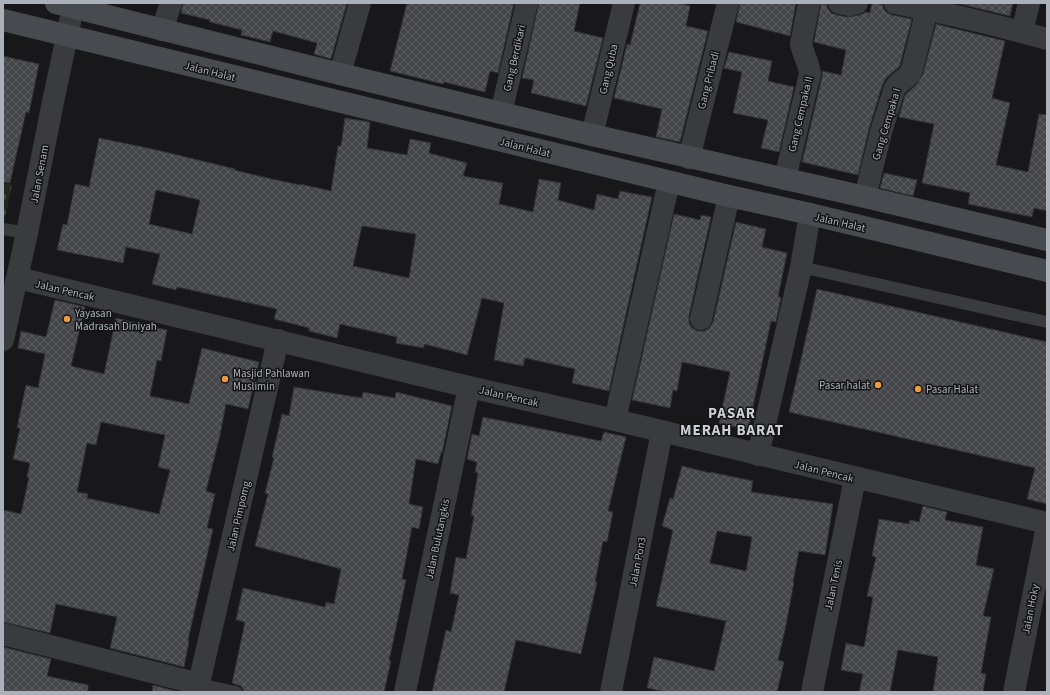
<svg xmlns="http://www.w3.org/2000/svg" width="1050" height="695" viewBox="0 0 1050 695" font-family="'Source Sans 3',sans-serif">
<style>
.cemetery{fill:url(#cemetery-stones)}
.building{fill:url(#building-cross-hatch);stroke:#323336;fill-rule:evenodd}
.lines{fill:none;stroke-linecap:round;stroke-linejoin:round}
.service{stroke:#393b3f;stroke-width:12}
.minor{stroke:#393b3f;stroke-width:22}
.secondary{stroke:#474a4f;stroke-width:22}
.poi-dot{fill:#ec9a3e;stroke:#131315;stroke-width:1.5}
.labels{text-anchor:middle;stroke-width:3;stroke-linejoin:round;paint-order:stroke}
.street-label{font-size:11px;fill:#abb1b9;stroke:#131315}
.poi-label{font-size:11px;fill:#abb1b9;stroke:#131315;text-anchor:start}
.district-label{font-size:15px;font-weight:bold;letter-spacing:1px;fill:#cccfd5;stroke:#131315}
</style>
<defs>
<pattern id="cemetery-stones" width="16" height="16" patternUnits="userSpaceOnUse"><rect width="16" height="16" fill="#202820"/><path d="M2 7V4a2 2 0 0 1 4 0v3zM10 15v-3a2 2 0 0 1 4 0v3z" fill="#3e453e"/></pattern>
<pattern id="building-cross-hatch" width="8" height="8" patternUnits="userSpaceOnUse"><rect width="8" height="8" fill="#45464a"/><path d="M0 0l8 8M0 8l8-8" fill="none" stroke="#5d5e62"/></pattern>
</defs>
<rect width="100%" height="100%" fill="#18181a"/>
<!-- cemetery -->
<path class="cemetery" d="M3 183 12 185 3 227Z"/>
<!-- building -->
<g class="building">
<path d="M183 3H347L331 59 314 54 317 43 273 31 270 42 241 35 242 30 210 22V20L181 13Z"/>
<path d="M407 3H514L498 73 490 71 485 92 444 82 443 84 390 71Z"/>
<path d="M539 3H580L574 31 603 38 586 106 531 93 534 80 522 78Z"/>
<path d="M640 3H679L690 6 686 26 708 31 680 142 656 137 662 109 614 98 627 44 630 45Z"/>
<path d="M740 3H796L790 36 736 22Z"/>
<path d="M821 3H827V7L831 13 837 15 847 17 860 15 866 12 870 13 872 3H875L883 5V7L886 12 892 15 912 19 900 65 899 67 886 78 882 86 869 129 858 175 802 162 822 77V71L841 75 846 50 814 42Z"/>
<path d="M956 3H1013L1010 16Z"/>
<path d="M936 24 1005 41 992 98 1010 103 996 165 1028 172 1039 114 1047 115V211L1034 208 1032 217 968 204 970 193 922 183 934 124 899 117 905 95 917 84 923 74Z"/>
<path d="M729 52 772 61 768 81 794 87 779 152 761 148 768 120 733 113 742 72 724 68Z"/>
<path d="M3 56 39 64 29 113 26 112 10 183 3 182Z"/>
<path d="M345 118 370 122 367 148 407 155 410 139 431 143 429 153 467 163 463 176 503 183 499 204 533 212 539 179 561 183 558 200 594 210 597 194 618 199 620 191 652 197 609 391 572 383 575 369 525 358 523 366 494 360 504 303 482 298 467 355 424 344V348L396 343 397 337 340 324 337 338 309 331V328L274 319 277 309 177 287 176 290 152 284 160 254 126 247 123 263 57 250 63 224 67 225 75 184 89 187 99 138 157 150 235 169 234 170 272 179 300 185V184L331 191 338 146H341ZM156 190 200 200 192 234 149 224ZM362 226 416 234 409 278 353 266Z"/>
<path d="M884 173 917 180 913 196 880 188Z"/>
<path d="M674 214 700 220 701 215 711 217 689 316V323L692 328 698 331H705L710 327 713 322 736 222 766 229 762 247 787 253 778 297H781L776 322 771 321 748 430 719 423 730 372 682 362 677 391 673 390 670 408 632 400Z"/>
<path d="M817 289 1047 342V504L1027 499 1035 468 789 412Z"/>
<path d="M55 300 85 307 71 366 104 374 116 318 137 323V324L167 330 161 361 157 360 150 396 189 404 202 348 259 362 248 409 226 404 220 435 206 491 215 494 207 528 213 529 188 640 189 641 184 667 110 648 117 617 56 604 50 633 3 622V510L21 514 29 477H27L30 463 13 459 20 428H17L26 385 38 388 45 354 18 348 21 331 46 337ZM101 422 165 435 158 467 170 470 159 514 87 498 88 494 77 492 87 443 96 445Z"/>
<path d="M294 387 362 398 363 392 395 398 396 392 452 406 442 453H441L438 464 416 459 409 504 423 507 419 529 412 527 402 579 406 580 389 661H391L384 692H244L241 686 232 683 245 622 236 620 243 588 325 607 326 602 334 604 341 569 255 546 268 494 265 493 274 458 272 457 282 414 289 416Z"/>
<path d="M483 417 601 441 604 432 626 437 608 511 613 512 607 542 603 541 595 582H597L581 654 516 640 504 692H432L446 630 451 632 459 595 450 593 456 557 466 559 474 516 471 515 478 473 475 472 477 462 467 459 472 434 479 436Z"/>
<path d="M682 466 710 473V472L753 481 751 492 833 504 825 555 799 551 793 582H794L785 630 778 660 784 662 777 692H666L647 688 654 657 714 671 726 621 656 606 673 530 662 526 670 498 673 499ZM717 531 752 537 746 571 710 563Z"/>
<path d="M923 506 947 512 945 520 983 527 976 565 994 569 983 616 991 617 981 673 986 674 983 692H933L938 657 898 650 890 692H859L863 674 841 670 846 643 864 647 873 597 867 596 876 557 872 556 879 519 909 524 910 520 919 522Z"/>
<path d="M3 647 51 659 47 676 88 685V692H3Z"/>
<path d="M153 685 179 692H152Z"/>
</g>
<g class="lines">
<!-- service -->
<g class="service">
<path d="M3 229 27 233"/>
<path d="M801 267 1047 322"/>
<path d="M199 684 236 692"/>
</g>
<!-- minor -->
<g class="minor">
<path d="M839 3 849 5 857 3"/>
<path d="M895 3C946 13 997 25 1047 39"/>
<path d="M162 30 171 3"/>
<path d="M1022 32 1029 3"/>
<path d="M340 74 360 3"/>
<path d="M501 113 527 3"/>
<path d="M592 135 624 3"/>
<path d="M689 158 728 3"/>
<path d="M785 179 810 74C809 63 803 54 801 44L809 3"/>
<path d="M865 197 881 132 894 90 897 85 909 75 912 69 927 9"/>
<path d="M18 278 469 387 615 420 1047 523"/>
<path d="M701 319 729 196"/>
<path d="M3 340 27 233 53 102 74 3"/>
<path d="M615 420 669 182"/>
<path d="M758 455 801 267 810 214"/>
<path d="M3 634 199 684"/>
<path d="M197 692 278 340"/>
<path d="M405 692 469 387"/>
<path d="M611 692 662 431"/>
<path d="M812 692 855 478"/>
<path d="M1014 692 1047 526"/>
</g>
<!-- secondary -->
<g class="secondary">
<path d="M56 3 340 74 592 135 865 197 1047 240"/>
<path d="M3 20 729 196 810 214 1047 271"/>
</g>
</g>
<!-- markers -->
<g class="poi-dot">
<circle cx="67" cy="319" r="4"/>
<circle cx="225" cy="379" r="4"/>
<circle cx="878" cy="385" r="4"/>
<circle cx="918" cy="389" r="4"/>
</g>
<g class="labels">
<!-- street labels -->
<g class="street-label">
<text transform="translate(514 58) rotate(-77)" y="4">Gang Berdikari</text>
<text transform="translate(608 69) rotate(-77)" y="4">Gang Quba</text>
<text transform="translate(210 71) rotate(14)" y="4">Jalan Halat</text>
<text transform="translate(708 80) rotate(-76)" y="4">Gang Pribadi</text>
<text transform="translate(800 114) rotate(-77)" y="4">Gang Cempaka II</text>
<text transform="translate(886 124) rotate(-73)" y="4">Gang Cempaka I</text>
<text transform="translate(525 147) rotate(14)" y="4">Jalan Halat</text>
<text transform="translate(39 174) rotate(-79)" y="4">Jalan Senam</text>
<text transform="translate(840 222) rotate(13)" y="4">Jalan Halat</text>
<text transform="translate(65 290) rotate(13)" y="4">Jalan Pencak</text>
<text transform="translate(509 396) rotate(13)" y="4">Jalan Pencak</text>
<text transform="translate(824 471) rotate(14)" y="4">Jalan Pencak</text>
<text transform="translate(238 516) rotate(-77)" y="4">Jalan Pimpomg</text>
<text transform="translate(437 539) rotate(-78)" y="4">Jalan Bulutangkis</text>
<text transform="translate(637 562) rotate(-79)" y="4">Jalan Pon3</text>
<text transform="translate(833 585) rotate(-78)" y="4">Jalan Tenis</text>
<text transform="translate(1030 609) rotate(-79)" y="4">Jalan Hoky</text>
</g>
<!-- poi labels -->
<g class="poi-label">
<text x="75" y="317">Yayasan<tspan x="75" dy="13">Madrasah Diniyah</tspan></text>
<text x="233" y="377">Masjid Pahlawan<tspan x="233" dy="13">Muslimin</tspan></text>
<text x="870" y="389" text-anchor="end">Pasar halat</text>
<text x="926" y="393">Pasar Halat</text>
</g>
<!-- district labels -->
<g class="district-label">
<text x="732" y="418">PASAR<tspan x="732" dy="17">MERAH BARAT</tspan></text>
</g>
</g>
<!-- border -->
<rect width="1050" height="695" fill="none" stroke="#abb1b9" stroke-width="8"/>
</svg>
